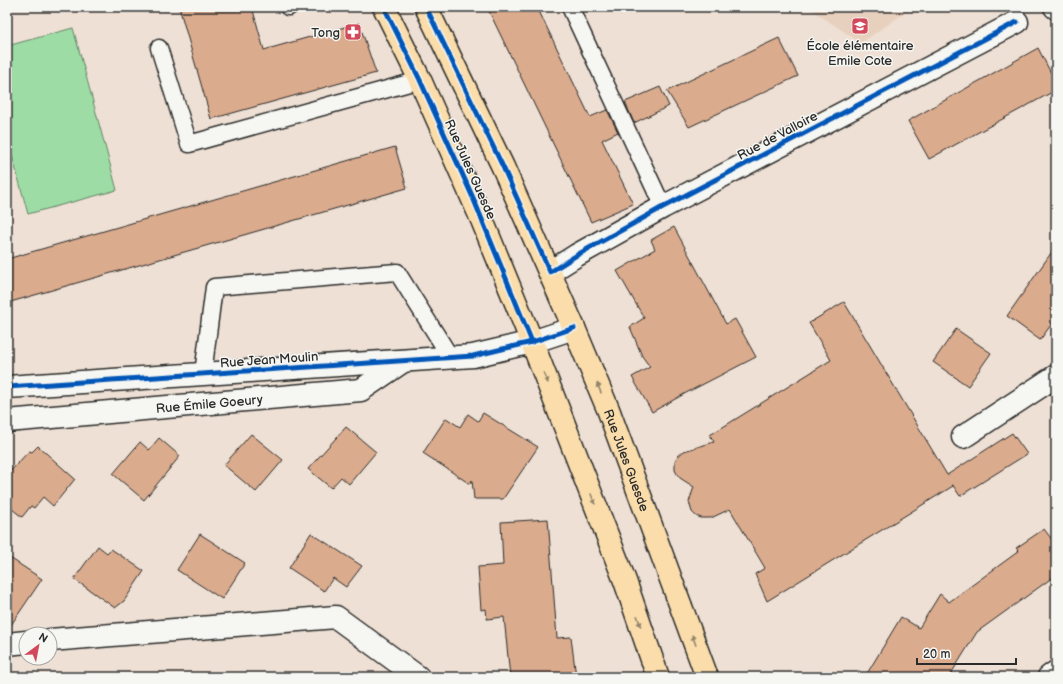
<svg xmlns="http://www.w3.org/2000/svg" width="1063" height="684" viewBox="0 0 1063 684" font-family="'Balsamiq Sans',sans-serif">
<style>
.built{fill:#e8d0bf}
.green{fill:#9ddca4;stroke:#648468}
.building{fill:#dbab8d;stroke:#2b2b2b}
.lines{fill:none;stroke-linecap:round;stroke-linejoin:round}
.service-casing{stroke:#2b2b2b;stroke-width:19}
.minor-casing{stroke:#2b2b2b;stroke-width:25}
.tertiary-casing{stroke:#2b2b2b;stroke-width:25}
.primary-casing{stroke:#2b2b2b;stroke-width:25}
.service{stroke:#f6f6f2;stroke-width:16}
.minor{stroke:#f6f6f2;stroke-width:22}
.tertiary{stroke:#f6f6f2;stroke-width:22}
.primary{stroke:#faddab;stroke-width:22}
.cycleway-casing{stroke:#f6f6f2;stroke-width:8}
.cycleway{stroke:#0057b8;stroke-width:5}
.oneway{fill:#92846b}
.labels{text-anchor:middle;stroke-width:3;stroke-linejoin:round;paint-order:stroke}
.poi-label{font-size:13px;fill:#2b2b2b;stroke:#f6f6f2;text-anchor:end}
.street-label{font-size:13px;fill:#2b2b2b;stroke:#f6f6f2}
</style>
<rect width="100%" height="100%" fill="#eee0d4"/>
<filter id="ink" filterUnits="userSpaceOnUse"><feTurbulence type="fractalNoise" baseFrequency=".025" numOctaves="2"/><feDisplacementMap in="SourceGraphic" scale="8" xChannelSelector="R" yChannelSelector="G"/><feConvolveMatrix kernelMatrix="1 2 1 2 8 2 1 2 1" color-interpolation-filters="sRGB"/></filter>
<g filter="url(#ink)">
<!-- built -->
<path class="built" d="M807 7H912V8L861 43Z"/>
<!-- green -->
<path class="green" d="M73 28 117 190 28 214 7 137V46Z"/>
<!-- building -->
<g class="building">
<path d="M179 7H252L264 50 359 23 376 73 211 119Z"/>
<path d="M487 7H537L590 117 607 110 618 132 602 140 633 204 591 222Z"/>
<path d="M779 38 798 76 689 127 667 91Z"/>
<path d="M1038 48 1056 83V90L929 159 908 121Z"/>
<path d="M660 87 669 106 634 123 625 102Z"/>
<path d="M395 147 407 188 7 303V259Z"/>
<path d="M674 227 726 324 735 319 756 357 686 393 652 412 632 377 650 367 642 356 630 327 644 318 617 271 655 249 651 240Z"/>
<path d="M1056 246V318L1040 340 1007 316Z"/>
<path d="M844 302 947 475 1012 433 1027 454 960 496 952 484 953 486 767 601 755 574 765 568 730 509 711 518H701L696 516 692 512 689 502 694 487 680 478 677 474 675 470V461L677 457 684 451 714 442 710 435 831 360 809 323Z"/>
<path d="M956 329 991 353 968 386 933 362Z"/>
<path d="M483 413 538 447 503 499H474L472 480 470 484 423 453 446 418 460 427 468 414 478 421Z"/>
<path d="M346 427 376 452 349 484 341 477 331 488 308 469Z"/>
<path d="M251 434 283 460 256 492 224 465Z"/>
<path d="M159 438 180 456 144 500 113 474 140 442 149 450Z"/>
<path d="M38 446 75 479 53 506 43 497 34 508 31 506 22 517 7 505V475L29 451 32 452Z"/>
<path d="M548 519 557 638 571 637 576 677H510L504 617 487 619 486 609 481 610 478 567 503 565 501 522Z"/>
<path d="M1044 529 1056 545V575L977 632 949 677H865L901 617 919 628 940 594 949 602 1019 551 1016 548Z"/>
<path d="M311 533 362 566 346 587 333 578 324 591 289 568Z"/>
<path d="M200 534 245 563 222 599 177 570Z"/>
<path d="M98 546 107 553 111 549 144 571 124 601 115 608 74 579Z"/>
<path d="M7 556 42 579 7 631Z"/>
</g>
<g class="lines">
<!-- service casing -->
<g class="service-casing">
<g id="service">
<path d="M288 7H289"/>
<path d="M570 7 663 207"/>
<path d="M159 48 189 144 420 80"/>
<path d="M203 374 214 287 397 272 451 358"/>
</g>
</g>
<!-- minor casing -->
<g class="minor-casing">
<g id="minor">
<path d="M1055 7 1056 8"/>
<path d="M550 272 577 255 663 207 1017 22"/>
<path d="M7 387 473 356 532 342 574 328"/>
<path id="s1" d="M7 421 361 390 402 362"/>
<path d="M963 437 1056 376"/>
<path d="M50 640 336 617 418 677"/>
<path d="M7 644 26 642"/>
</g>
</g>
<!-- tertiary casing -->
<g class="tertiary-casing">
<path id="tertiary" d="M1049 677 1056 672"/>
</g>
<!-- primary casing -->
<g class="primary-casing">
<g id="primary">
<path d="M384 7 420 80 482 220 532 342 625 581 658 677"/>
<path id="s2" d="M426 7 503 167 574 328 608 409 707 677"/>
</g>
</g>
<!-- service -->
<use href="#service" class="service"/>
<!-- minor -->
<use href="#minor" class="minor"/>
<!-- tertiary -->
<use href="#tertiary" class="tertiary"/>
<!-- primary -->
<use href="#primary" class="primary"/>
<!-- cycleway casing -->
<g class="cycleway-casing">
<g id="cycleway">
<path d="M384 7 420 80 474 200 532 342"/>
<path d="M426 7 503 167 550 272 577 255 663 207 1017 22"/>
<path d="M7 387 473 356 532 342 574 328"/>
</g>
</g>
<!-- cycleway -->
<use href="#cycleway" class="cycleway"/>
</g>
<!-- one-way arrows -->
<defs><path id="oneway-solid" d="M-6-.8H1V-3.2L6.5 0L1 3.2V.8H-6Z"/></defs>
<g class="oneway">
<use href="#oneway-solid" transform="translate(546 378) rotate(69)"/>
<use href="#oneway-solid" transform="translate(599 388) rotate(-113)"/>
<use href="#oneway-solid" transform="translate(593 499) rotate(68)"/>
<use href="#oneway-solid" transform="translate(639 621) rotate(71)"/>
<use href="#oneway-solid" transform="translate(694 640) rotate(-110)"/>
</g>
</g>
<!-- icons -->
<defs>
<g id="school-square" transform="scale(0.9)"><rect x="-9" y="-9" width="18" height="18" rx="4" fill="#d1495b" stroke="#f6f6f2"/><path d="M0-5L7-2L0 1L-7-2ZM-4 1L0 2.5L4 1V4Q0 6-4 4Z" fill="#fff"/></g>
<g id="pharmacy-square" transform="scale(0.9)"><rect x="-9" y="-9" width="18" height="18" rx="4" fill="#d1495b" stroke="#f6f6f2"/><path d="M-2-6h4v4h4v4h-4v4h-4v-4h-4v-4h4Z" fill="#fff"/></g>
</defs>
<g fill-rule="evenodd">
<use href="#school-square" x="860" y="26"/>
<use href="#pharmacy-square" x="353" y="32"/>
</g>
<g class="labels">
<!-- poi labels -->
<g class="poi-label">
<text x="340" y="37">Tong</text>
<text x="860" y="50" text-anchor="middle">École élémentaire<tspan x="860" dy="15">Emile Cote</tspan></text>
</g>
<!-- street labels -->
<g class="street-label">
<text transform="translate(777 135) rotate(-28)" y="5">Rue de Valloire</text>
<text transform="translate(471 169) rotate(66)" y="5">Rue Jules Guesde</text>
<text transform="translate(269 359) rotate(-4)" y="5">Rue Jean Moulin</text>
<text dy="5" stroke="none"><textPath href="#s1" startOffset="203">Rue Émile Goeury</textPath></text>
<text dy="5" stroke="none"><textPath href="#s2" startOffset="496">Rue Jules Guesde</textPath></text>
</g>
</g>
<!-- margin -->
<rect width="1063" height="684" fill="none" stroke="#f6f6f2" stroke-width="24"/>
<rect x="12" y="12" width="1039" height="660" fill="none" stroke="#2b2b2b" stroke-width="1.5" filter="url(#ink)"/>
<!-- north arrow -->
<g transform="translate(38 646) rotate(32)"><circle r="19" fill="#f6f6f2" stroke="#a5a5a2"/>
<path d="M0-3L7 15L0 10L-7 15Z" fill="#d1495b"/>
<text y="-6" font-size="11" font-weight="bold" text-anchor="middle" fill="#2b2b2b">N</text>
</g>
<!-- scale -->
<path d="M917 658v6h99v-6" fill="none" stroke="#2b2b2b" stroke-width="2"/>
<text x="923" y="658" font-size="12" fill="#2b2b2b" stroke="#f6f6f2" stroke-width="3" paint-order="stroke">20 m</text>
</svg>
